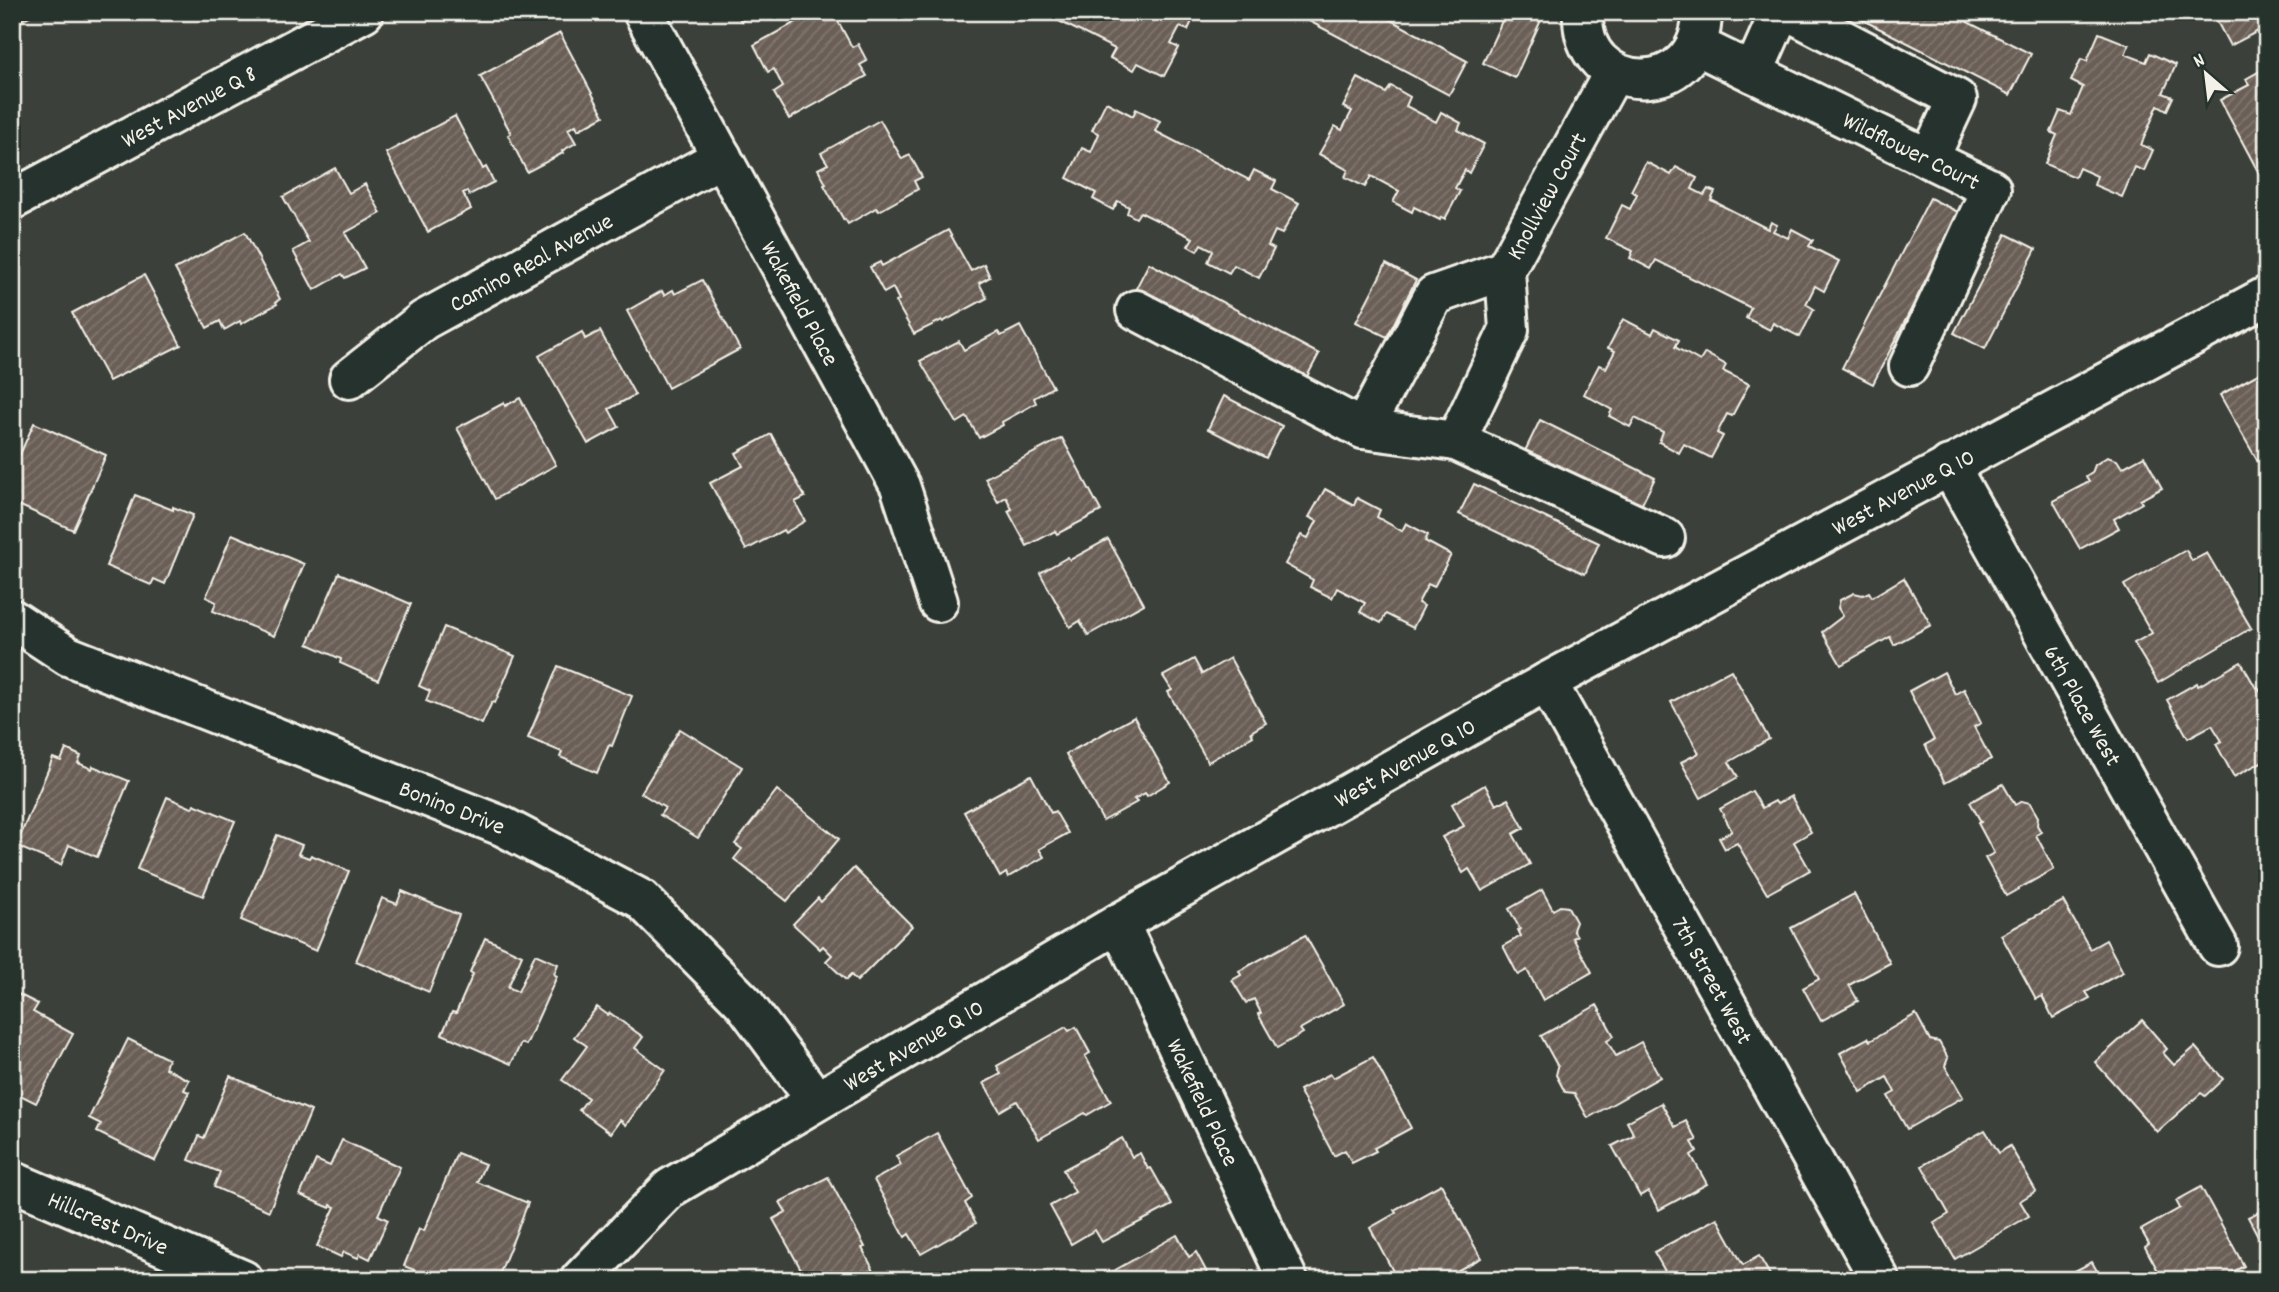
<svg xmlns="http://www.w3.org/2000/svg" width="2279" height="1292" viewBox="0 0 2279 1292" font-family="Dekko,sans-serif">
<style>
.building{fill:url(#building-hatch);stroke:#f4f1e8;stroke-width:2}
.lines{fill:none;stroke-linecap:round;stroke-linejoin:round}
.minor-casing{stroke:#f4f1e8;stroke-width:44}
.minor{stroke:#26332d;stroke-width:38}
.labels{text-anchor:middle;stroke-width:6;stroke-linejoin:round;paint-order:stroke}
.street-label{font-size:24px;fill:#f4f1e8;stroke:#26332d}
</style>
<defs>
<pattern id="building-hatch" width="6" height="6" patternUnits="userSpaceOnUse" patternTransform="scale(1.75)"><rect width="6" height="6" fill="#6b5f57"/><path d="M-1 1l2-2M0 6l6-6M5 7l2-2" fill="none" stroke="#81766f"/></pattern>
</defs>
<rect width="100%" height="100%" fill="#3b403a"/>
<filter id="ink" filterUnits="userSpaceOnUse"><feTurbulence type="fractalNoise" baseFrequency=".0143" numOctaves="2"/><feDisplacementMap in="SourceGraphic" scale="14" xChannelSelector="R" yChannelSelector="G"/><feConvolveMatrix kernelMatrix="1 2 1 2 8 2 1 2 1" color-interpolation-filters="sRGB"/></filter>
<g filter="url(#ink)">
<!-- building -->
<g class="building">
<path d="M12 12H37L12 25Z"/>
<path d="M736 12H757L741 21Z"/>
<path d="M814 12H833L852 47 858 44 867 61 860 65 867 76 789 119 774 93 783 87 774 69 768 72 754 45Z"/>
<path d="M1041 12H1196L1188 30 1180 27 1171 44 1179 48 1164 76 1138 63 1134 70 1110 58 1115 49Z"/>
<path d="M1292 12H1376L1467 61 1449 95Z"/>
<path d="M1506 12H1529L1542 18 1515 78 1483 63Z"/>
<path d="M1847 12H1948L2031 54 2010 95Z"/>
<path d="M2212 12H2255L2264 28 2230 46Z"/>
<path d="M560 33 604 116 578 130 576 125 568 129 576 143 562 151 563 153 527 172 508 135 511 133 480 76Z"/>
<path d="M2099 33 2129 45 2125 54 2146 62 2150 53 2176 65 2163 93 2173 97 2167 110 2158 105 2141 145 2153 150 2144 171 2135 167 2122 197 2094 185 2097 176 2079 168 2075 177 2045 164 2057 135 2051 132 2060 111 2071 115 2083 87 2071 81 2081 59 2087 61Z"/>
<path d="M2267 67V173L2261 177 2220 100 2249 85 2246 79Z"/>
<path d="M1358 78 1386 93 1391 86 1410 97 1406 106 1436 122 1441 112 1461 123 1458 130 1484 144 1469 173 1465 170 1455 188 1460 191 1445 219 1441 217 1440 220 1414 207 1412 212 1393 202 1399 191 1371 176 1365 187 1345 177 1348 170 1319 154 1335 126 1342 130 1352 111 1343 107Z"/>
<path d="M1106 102 1133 116 1136 109 1160 121 1155 131 1249 180 1254 170 1276 181 1272 189 1299 203 1282 234 1275 231 1268 246 1274 249 1259 278 1234 265 1229 273 1208 262 1213 250 1201 244 1197 251 1188 246 1193 238 1140 212 1136 218 1127 213 1129 207 1118 201 1113 210 1093 199 1096 193 1067 178 1082 148 1091 152 1099 134 1092 130Z"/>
<path d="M455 116 483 169 486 167 494 182 469 195 467 191 463 193 471 209 428 232 386 153Z"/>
<path d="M880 120 902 159 910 155 922 177 914 181 918 189 879 211 876 208 848 224 845 219 844 220 824 185 826 184 818 169 828 164 821 153Z"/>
<path d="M1646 162 1671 175 1676 167 1697 178 1692 189 1704 195 1708 189 1715 192 1711 200 1768 229 1771 222 1777 225 1773 231 1788 238 1792 229 1813 240 1809 246 1839 261 1824 291 1815 286 1806 304 1814 309 1800 337 1773 323 1770 330 1746 318 1751 308 1656 260 1651 269 1630 258 1633 251 1606 238 1622 205 1630 209 1637 194 1631 191Z"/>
<path d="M335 168 349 193 365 184 381 213 345 233 365 268 345 278 342 274 314 290 293 251 309 242 283 197Z"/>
<path d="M1930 198 1960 213 1873 384 1842 368Z"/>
<path d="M948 230 971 271 984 264 990 277 979 283 987 298 943 322 942 320 914 334 896 302 899 300 893 288 884 293 870 267 880 262 882 266Z"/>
<path d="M245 232 280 299 276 302 277 304 241 324 240 321 224 330 220 321 207 328 175 269Z"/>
<path d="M2006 234 2036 249 1985 349 1954 333Z"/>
<path d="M1149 263 1319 354 1301 388 1131 298Z"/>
<path d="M1386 264 1416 280 1387 337 1356 322Z"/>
<path d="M144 275 181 345 109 381 72 313Z"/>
<path d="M702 280 740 349 668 388 627 311 662 291 664 295 673 290 675 294Z"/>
<path d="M1623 319 1652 334 1655 328 1679 340 1675 347 1700 361 1705 353 1726 365 1723 371 1749 384 1732 416 1727 414 1717 433 1723 436 1711 458 1684 444 1679 453 1659 442 1663 432 1635 418 1630 427 1609 416 1612 410 1584 394 1599 365 1606 368 1615 351 1608 348Z"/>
<path d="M1020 326 1053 387 1034 398 1036 403 1002 422 1003 425 979 438 967 417 957 423 920 361 959 341 964 350 998 332 1001 336Z"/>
<path d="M600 331 635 395 609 409 619 427 588 444 539 356 582 332 585 339Z"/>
<path d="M2267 369V457L2258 462 2220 395Z"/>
<path d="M1224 396 1282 426 1266 458 1208 429Z"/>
<path d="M520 398 556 465 495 499 457 428 504 403 505 406Z"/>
<path d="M1540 420 1655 478 1639 510 1524 453Z"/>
<path d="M34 423 106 455 73 530 12 502V472Z"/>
<path d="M771 434 805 497 795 502 805 521 785 533 783 530 746 550 710 483 743 466 736 453Z"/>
<path d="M1062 438 1101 511 1057 534 1055 531 1027 546 1008 511 1012 509 1006 497 998 502 985 478Z"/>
<path d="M2144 456 2162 488 2140 500 2142 503 2114 519 2119 528 2080 549 2053 501 2089 482 2086 477 2092 473 2095 465 2107 457 2117 460 2122 468Z"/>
<path d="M1474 484 1599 543 1585 574 1459 514Z"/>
<path d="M1325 489 1354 505 1357 498 1380 510 1377 517 1402 531 1406 523 1428 535 1425 541 1451 555 1434 587 1428 584 1418 603 1424 606 1413 628 1386 614 1381 623 1360 612 1365 603 1337 588 1332 598 1310 587 1313 580 1285 564 1301 535 1308 538 1317 521 1309 517Z"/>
<path d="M135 495 173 510V507L193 515 165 584 154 579 151 585 106 566Z"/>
<path d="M232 534 304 564 274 636 213 611 216 602 206 597Z"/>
<path d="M1108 539 1144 604 1088 635 1080 621 1070 627 1040 573 1068 557 1070 560Z"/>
<path d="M2186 550 2192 561 2207 553 2251 628 2158 683 2134 643 2152 633 2124 585Z"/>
<path d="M339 573 411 604 378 680 340 663 341 659 308 644Z"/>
<path d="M1904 578 1931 625 1894 645 1890 637 1841 665 1822 632 1843 616 1838 608 1840 600 1854 593 1863 595 1869 592 1872 597Z"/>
<path d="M444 627 515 656 495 703 492 702 482 724 426 701 430 691 419 686Z"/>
<path d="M1230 658 1266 723 1251 732 1253 736 1208 762 1168 692 1172 690 1163 676 1194 659 1202 674Z"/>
<path d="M2241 662 2256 688 2258 687 2263 694 2267 695V759L2234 777 2216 744 2222 741 2212 725 2188 738 2167 700 2197 683 2198 686Z"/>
<path d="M558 666 632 696 612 746 609 745 597 773 560 757 562 752 528 738Z"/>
<path d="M1731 670 1769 739 1729 762 1738 777 1701 798 1681 762 1699 753 1671 702Z"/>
<path d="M1944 672 1955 694 1964 689 1981 723 1974 727 1991 759 1945 783 1925 745 1934 740 1909 691Z"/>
<path d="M1134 717 1170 782 1147 796 1145 793 1134 799 1137 802 1103 821 1066 754Z"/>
<path d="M680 729 742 767 698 838 660 815 665 808 641 793Z"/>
<path d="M66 749 81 756 78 763 92 769 93 766 129 781 97 857 69 845 61 865 16 846 53 758 61 761Z"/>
<path d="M1031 775 1051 813 1055 811 1068 833 1039 849 1044 857 1008 877 1006 873 1000 877 964 812Z"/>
<path d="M2003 784 2015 805 2022 801 2030 803 2038 817 2037 825 2041 832 2036 835 2054 869 2006 896 1985 858 1994 853 1978 823 1981 822 1970 802Z"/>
<path d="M1485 785 1496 805 1508 799 1524 828 1513 834 1530 864 1482 891 1469 869 1463 873 1442 837 1464 826 1452 804Z"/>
<path d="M777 790 839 839 787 901 734 859 742 849 735 844Z"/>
<path d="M1752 791 1762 808 1775 801 1777 804 1791 796 1811 832 1794 842 1810 870 1767 894 1737 843 1725 849 1719 838 1732 831 1720 809Z"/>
<path d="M167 797 192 808 194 804 235 821 203 896 137 869Z"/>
<path d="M277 835 302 845 298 854 309 858 311 855 349 871 316 951 241 920Z"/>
<path d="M854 868 912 926 857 981 851 975 846 980 826 961 832 955 823 946 820 949 793 924 818 898 821 902Z"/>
<path d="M1542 890 1553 910 1560 906 1568 907 1576 922 1573 930 1577 936 1573 938 1592 972 1543 1000 1527 970 1518 975 1503 946 1521 936 1518 930 1520 929 1509 909Z"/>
<path d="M402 891 459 915 429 992 356 961 382 898 397 904Z"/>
<path d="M1854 894 1890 963 1849 985 1858 1001 1821 1021 1803 988 1819 979 1791 928Z"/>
<path d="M2063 901 2090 949 2106 940 2123 972 2086 992 2090 998 2053 1018 2042 996 2036 999 2001 935Z"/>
<path d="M1305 935 1344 1004 1300 1029 1303 1033 1277 1048 1258 1014 1261 1013 1254 999 1246 1003 1232 980 1241 975 1239 971Z"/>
<path d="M485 938 522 955 508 987 518 992 535 954 558 964 554 974 557 976 526 1045 521 1043 511 1064 442 1034 452 1012 456 1013 473 974 470 972Z"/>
<path d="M12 991 38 1004 33 1012 73 1034 36 1103 12 1091Z"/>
<path d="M1597 1005 1614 1036 1607 1041 1616 1056 1641 1042 1660 1077 1588 1118 1574 1093 1565 1092 1556 1075 1558 1067 1541 1036Z"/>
<path d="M597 1007 608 1015 610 1013 643 1037 635 1048 665 1070 626 1125 620 1120 611 1133 579 1110 588 1098 562 1080 587 1046 574 1037Z"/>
<path d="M1916 1014 1930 1040 1939 1042 1948 1058 1945 1066 1963 1097 1907 1129 1888 1096 1895 1092 1887 1077 1861 1092 1840 1053 1868 1038 1870 1041Z"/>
<path d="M2142 1020 2167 1049 2163 1053 2174 1065 2195 1047 2223 1079 2205 1096 2201 1093 2157 1132 2095 1062Z"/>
<path d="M1066 1027 1069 1031 1076 1027 1090 1053 1085 1056 1111 1101 1087 1115 1085 1113 1039 1139 1017 1101 1000 1111 984 1083 1001 1074 997 1066Z"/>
<path d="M128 1039 168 1059 165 1068 189 1080 184 1090 189 1092 155 1161 97 1132 101 1124 89 1118Z"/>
<path d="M1373 1057 1411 1128 1374 1148 1376 1151 1352 1163 1345 1150 1334 1156 1299 1090 1330 1074 1333 1078Z"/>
<path d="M230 1076 311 1111 269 1211 214 1187 220 1172 189 1160 199 1136 204 1138Z"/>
<path d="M1661 1103 1675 1127 1686 1121 1697 1140 1692 1142 1697 1151 1691 1155 1707 1184 1659 1210 1648 1191 1640 1196 1612 1146 1634 1135 1627 1122Z"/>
<path d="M1985 1130 1999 1153 2010 1146 2036 1191 2020 1201 2029 1216 1955 1259 1934 1223 1949 1214 1922 1166Z"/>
<path d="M937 1133 972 1198 965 1203 976 1223 921 1254 909 1234 905 1237 874 1180 901 1165 896 1156Z"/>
<path d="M1122 1138 1132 1157 1140 1153 1148 1169 1151 1168 1172 1205 1102 1242 1095 1230 1071 1244 1050 1206 1075 1192 1063 1170Z"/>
<path d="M342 1140 400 1167 378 1215 388 1220 370 1259 360 1254 358 1258 344 1252 341 1257 317 1246 335 1207 331 1205 330 1208 300 1195 316 1160 330 1166Z"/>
<path d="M457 1153 485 1164 477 1182 528 1203 497 1280H466L457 1276 456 1280H439L404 1266 419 1229 424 1231Z"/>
<path d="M828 1177 865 1247 862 1248 874 1271 858 1280H835L831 1273 818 1280H807L773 1219 786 1212 780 1202Z"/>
<path d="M1441 1184 1481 1258 1440 1280H1391L1390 1278 1395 1275 1370 1228 1396 1213 1394 1210Z"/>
<path d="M2201 1187 2244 1266 2218 1280H2163L2145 1247 2149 1244 2141 1230 2180 1208 2176 1201Z"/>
<path d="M2267 1208V1253L2248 1217Z"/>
<path d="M1717 1218 1743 1265 1759 1256 1773 1280H1670L1654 1252Z"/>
<path d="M1177 1235 1189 1257 1196 1252 1211 1280H1114L1110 1273Z"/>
<path d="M2092 1262 2102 1280H2069L2067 1275Z"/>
</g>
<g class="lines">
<!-- minor casing -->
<g class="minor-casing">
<g id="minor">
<path id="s1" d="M643 12 900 486 938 602"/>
<path d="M1583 12C1579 98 1702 103 1702 12"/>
<path d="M1790 12 1957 99 1929 159"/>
<path id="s2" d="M1696 45 1991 189 1909 366"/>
<path d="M1753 73 1780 12"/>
<path id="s3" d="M12 200 364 12"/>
<path id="s4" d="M1136 310 1363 429 1456 441 1509 330 1505 270 1614 72"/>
<path id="s5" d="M349 379 424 320 722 157"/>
<path d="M1363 429 1434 295 1505 270"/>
<path d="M1456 441 1665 538"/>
<path id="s6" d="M1949 465 2218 946"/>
<path id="s7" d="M12 619 68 656 502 826 641 899 744 1003 816 1100"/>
<path id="s8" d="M1547 682 1880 1280"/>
<path id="s9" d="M1119 923 1288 1280"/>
<path id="s10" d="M12 1181 243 1280"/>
<path id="s11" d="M580 1280 670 1188 1119 923 1547 682 2267 296"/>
</g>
</g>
<!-- minor -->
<use href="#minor" class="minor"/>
</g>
</g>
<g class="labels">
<!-- street labels -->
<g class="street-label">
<text dy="8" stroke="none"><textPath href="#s3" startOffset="200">West Avenue Q 8</textPath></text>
<text dy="8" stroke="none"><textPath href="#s2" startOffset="240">Wildflower Court</textPath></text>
<text dy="8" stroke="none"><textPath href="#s4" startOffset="618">Knollview Court</textPath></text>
<text dy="8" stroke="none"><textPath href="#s5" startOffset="217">Camino Real Avenue</textPath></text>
<text dy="8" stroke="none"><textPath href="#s1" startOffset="331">Wakefield Place</textPath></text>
<text dy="8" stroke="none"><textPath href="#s11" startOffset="1545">West Avenue Q 10</textPath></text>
<text dy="8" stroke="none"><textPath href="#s6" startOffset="275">6th Place West</textPath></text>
<text dy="8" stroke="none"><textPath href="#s11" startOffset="978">West Avenue Q 10</textPath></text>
<text dy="8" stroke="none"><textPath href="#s7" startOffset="480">Bonino Drive</textPath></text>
<text dy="8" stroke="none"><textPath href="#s8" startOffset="341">7th Street West</textPath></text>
<text dy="8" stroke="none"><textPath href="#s11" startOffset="411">West Avenue Q 10</textPath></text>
<text dy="8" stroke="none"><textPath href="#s9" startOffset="198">Wakefield Place</textPath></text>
<text dy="8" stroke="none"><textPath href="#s10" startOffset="105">Hillcrest Drive</textPath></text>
</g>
</g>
<!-- margin -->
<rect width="2279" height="1292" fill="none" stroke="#26332d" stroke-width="42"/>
<rect x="21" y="21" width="2237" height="1250" fill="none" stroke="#f4f1e8" stroke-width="2.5" filter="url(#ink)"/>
<!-- north arrow -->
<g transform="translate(2206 74) rotate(332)" stroke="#26332d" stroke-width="5" paint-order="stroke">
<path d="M0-5L12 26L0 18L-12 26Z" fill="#f4f1e8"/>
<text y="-10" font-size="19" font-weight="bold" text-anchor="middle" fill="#f4f1e8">N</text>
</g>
</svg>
